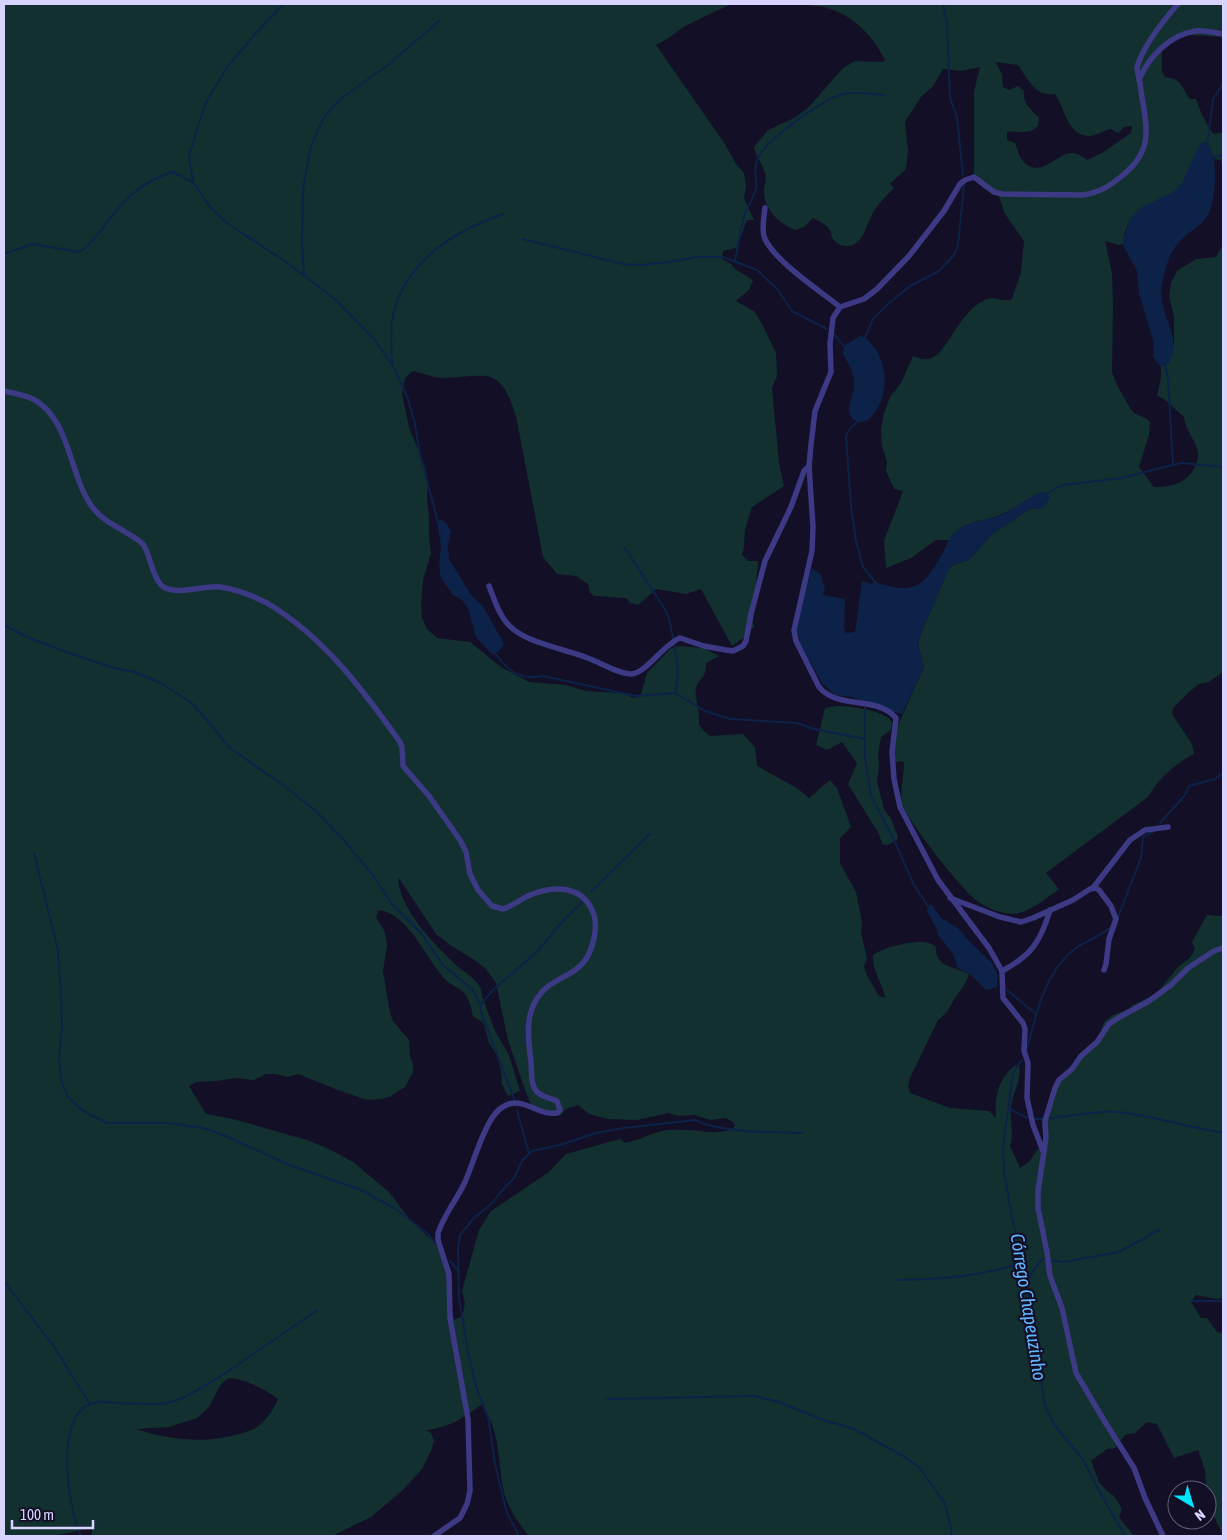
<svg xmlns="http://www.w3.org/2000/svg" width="1227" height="1540" viewBox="0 0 1227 1540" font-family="'Asap Condensed',sans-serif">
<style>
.green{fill:#12302f;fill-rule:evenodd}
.water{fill:#0c2248}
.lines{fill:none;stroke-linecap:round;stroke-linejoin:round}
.stream{stroke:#0c2248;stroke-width:2}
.minor{stroke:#3d3a85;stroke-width:5.5}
.labels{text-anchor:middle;stroke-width:4.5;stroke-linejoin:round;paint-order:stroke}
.water-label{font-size:19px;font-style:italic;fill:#62b6ff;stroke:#130f26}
</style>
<rect width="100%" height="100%" fill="#130f26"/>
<!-- green -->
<g class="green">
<path d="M4 4H731L685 26 667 39 656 45 725 144 736 164 744 173 746 186 744 198 754 220H748L746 222 738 245 735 248 723 251 722 259 731 264 735 269 753 280 749 290 736 301 754 311 762 324 776 353 777 376 772 388 779 463 784 486 752 507 745 530 744 547 742 555 748 561H758L753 622 754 627 747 635 732 646 701 589 686 594 656 589 638 605 630 603 626 598 595 596 590 593 588 584 576 576 557 574 543 557 517 421C513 405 505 378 486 376 473 375 457 378 443 378 433 378 424 373 413 371L405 378 402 394 409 427 425 467 428 483 427 498 429 516V539L431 553 423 580 421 604 422 618 427 629 437 638 470 642 501 667 529 682 566 685 586 691 621 693 634 698 641 694 647 673 670 649 678 646 704 648 719 656 706 663C706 681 699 677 696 688 694 696 699 707 699 716 699 717 699 724 699 724 701 729 706 733 710 736L743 734 755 747 757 766 797 788 809 798 830 780 837 788 851 827 840 838V863L856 892 861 917 862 925 861 933 867 958 864 966 866 974 879 996 885 998C883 983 872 972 873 955 883 947 916 939 929 943 931 943 935 946 936 947 935 968 954 966 969 974L965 984 955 998 947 1012 938 1020 910 1078 908 1086 910 1093 950 1108 989 1111 996 1118C995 1097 997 1079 1016 1065L1019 1066C1022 1078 1013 1093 1011 1106 1010 1116 1014 1138 1010 1146L1020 1168 1029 1162 1037 1150 1042 1148 1044 1140 1042 1124 1052 1090 1099 1037 1104 1022 1111 1016 1129 1009 1133 1005 1156 994 1179 966 1190 958 1195 949 1192 942 1207 915 1220 916 1223 914V1298L1217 1299 1196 1295 1191 1302 1201 1318H1207L1217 1332 1223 1333V1536L1207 1500 1205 1470 1198 1450 1174 1458 1157 1424 1147 1422 1135 1433 1125 1435 1115 1448 1107 1449 1091 1461 1099 1482 1104 1488 1115 1497 1122 1509 1119 1517 1134 1536H529C519 1524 510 1511 505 1496 497 1466 502 1430 481 1405 464 1418 448 1428 426 1430L431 1433 434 1441 431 1451 422 1469 403 1490 371 1517 332 1536H92V1528L54 1536H4ZM398 877 436 934 450 945 476 961 486 969 496 983 508 1040 526 1093 532 1107 560 1116 566 1109 578 1105 589 1114 608 1119 637 1120 669 1113 678 1116 694 1115 711 1120 726 1118 733 1122 735 1126C722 1137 701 1130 686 1130 677 1130 667 1129 658 1132 647 1135 637 1141 625 1143L620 1139 566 1154 549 1172 491 1211 479 1230 462 1291 465 1303 463 1313 461 1317 454 1320 448 1289 445 1256 432 1238 427 1236 408 1217 389 1192 353 1162 329 1149 307 1140 233 1119 206 1114 189 1086 197 1082 217 1081 236 1078 254 1080 266 1074H276L287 1077 298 1074 338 1090 367 1100 382 1099 389 1097 405 1087 409 1080 413 1072V1064L410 1057 409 1040 393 1021 390 1013 383 971 387 946 386 938 384 930 376 917 379 910C410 914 426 961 447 981 452 986 461 988 465 994 470 1001 471 1008 473 1016L483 1023 485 1028 489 1043 497 1055 501 1071 502 1084 508 1096 520 1091 509 1055 495 1031 482 996C483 982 466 974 456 965 434 944 399 909 398 877ZM229 1378C248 1380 262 1388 278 1399 273 1411 265 1422 254 1429 250 1431 244 1432 239 1434 205 1444 169 1440 136 1429L169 1427 197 1418 209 1407 221 1384Z"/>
<path d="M800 4H1223V37L1190 35 1181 37 1161 50C1164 60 1159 69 1165 77 1183 79 1180 86 1190 99H1196L1202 115 1213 134 1223 132V173L1221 160 1213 159 1210 148 1205 142C1193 155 1191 174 1180 186 1165 203 1138 202 1128 225 1125 231 1123 237 1123 244L1118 245 1105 241 1112 273 1113 305 1112 372 1117 385 1130 408 1134 413 1147 419 1150 422 1149 435 1139 467 1154 487C1174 487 1191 482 1197 461 1198 457 1199 454 1197 449 1194 438 1185 429 1184 417L1164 399 1157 396 1161 378V366L1166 365 1174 345V316L1169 297 1171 283 1177 271 1196 259 1216 257 1223 244V672L1209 682 1199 684 1189 692 1173 708 1172 714 1192 744 1194 754C1176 763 1158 779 1148 797L1046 873 1059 889C1048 897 1032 910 1019 913 1005 916 988 909 976 900 962 890 907 820 902 804 900 796 904 772 904 762L901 761 894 763V734L924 667 918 644 923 628 949 568 955 564 969 560 990 536 1029 509 1042 508 1038 494C1026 500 1016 508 1004 513 982 524 967 517 949 540H936L911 558 886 568 884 541 903 491 894 489 886 471 887 462 882 446 881 429 884 413 890 397 901 383 913 356C923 360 929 361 938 354 954 337 962 311 985 300 994 295 1001 303 1012 299L1021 272 1024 241 1005 214 998 194 984 189 974 176V91L980 67 961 71 943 69 933 86 921 97 905 122 908 151 906 169 890 184 894 188C886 196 880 202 874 211 866 223 864 246 847 246 843 246 839 245 836 242 831 239 832 233 829 229 826 224 818 221 813 218L804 227 795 230C780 224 764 210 764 192 764 185 767 180 765 173 762 163 756 157 754 147L768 130 794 118 808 108 843 68 855 61 883 62 885 60C873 36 853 15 827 8 818 5 809 6 800 4ZM996 62 1018 65C1028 79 1035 97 1055 94 1065 107 1066 134 1088 136 1095 137 1104 130 1111 129L1118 133 1124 127 1132 126 1131 133 1102 153 1087 160C1083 157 1078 153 1073 153 1059 151 1043 177 1026 164 1019 159 1018 150 1015 143L1007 140V132C1020 130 1027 136 1038 126L1039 118C1031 108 1023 106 1024 91L1018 86 1009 90 1003 87 1002 75Z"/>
<path d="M836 706C849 706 885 710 892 722L891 730 881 737 878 754 879 768 877 782 884 809 891 819 898 837 897 840 888 845 882 844 879 834 848 784 857 763 842 742 827 750 816 745 825 708Z"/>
</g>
<!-- water -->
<g class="water">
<path d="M1205 142C1206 144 1208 145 1210 147 1218 161 1216 206 1206 218 1200 226 1190 231 1183 238 1176 244 1170 255 1167 264 1163 276 1160 289 1162 302 1166 324 1182 341 1168 364L1160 366 1153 357 1154 343 1139 294 1137 271 1123 245V240L1130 220 1134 214 1142 207 1173 192 1181 185 1197 150 1200 144Z"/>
<path d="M860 336C866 337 870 342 874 347 889 367 888 398 872 416 869 420 865 422 859 422 855 421 852 419 850 415 846 406 854 395 854 385 855 373 847 363 843 353L845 345Z"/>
<path d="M1043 492 1047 493 1050 498 1043 508 1029 509 990 536 969 560 955 564 949 568 923 628 918 644 924 667 902 714 889 711 852 697 835 695 822 683 800 644 797 629 803 599 812 568 821 575 825 590 822 595 845 599 844 629 846 633 855 632 862 581 871 584 874 582C913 594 922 590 942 554 947 546 948 538 956 531 970 520 987 521 1003 514 1016 508 1027 497 1043 492Z"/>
<path d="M440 519 446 523 451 531 448 545 449 559 471 595 483 606 503 642 504 646 493 655 476 637 466 602 453 595 441 578 439 567 442 536 437 523Z"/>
<path d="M931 904 941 918 958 928 969 941 992 963 997 973 998 979 997 987 986 990 970 974 958 968 952 952 938 935 937 930 927 911 928 906Z"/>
</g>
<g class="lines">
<!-- stream -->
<g class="stream">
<path d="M284 4 255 34 228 66 205 104 189 156 193 182 210 207 227 223 289 264 336 300 375 340 394 368 408 399 415 424 420 455 438 522"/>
<path d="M943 4 947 23 950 98 957 117 963 175"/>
<path d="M1207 147 1213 99 1223 84"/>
<path d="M1211 158 1223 155"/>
<path d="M523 239 623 264 641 265 670 262 697 257H723L757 270 778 290 792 311 827 329"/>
<path d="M4 254 32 244 79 252C92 244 99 232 108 221 126 197 143 182 172 172L193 182"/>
<path d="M735 262C737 248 740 234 743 221 745 209 753 200 756 189 757 179 753 168 758 158 766 140 822 100 842 94 855 91 870 94 884 95"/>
<path d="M304 275 302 245 303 189 311 146 324 117 342 98 389 64 439 21"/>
<path d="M834 334 846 349"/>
<path d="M864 340 873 319 888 304 910 286 939 271 954 255 958 245 964 184"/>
<path d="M392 364C392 350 390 335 392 321 398 281 429 249 464 231 476 224 490 219 503 214"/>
<path d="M1165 365 1168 379 1173 465"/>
<path d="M858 421 849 430 846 436 851 506 856 541 863 567 876 583"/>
<path d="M1046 495 1056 488 1064 485 1121 478 1181 463 1223 467"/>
<path d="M439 527 442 547"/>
<path d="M625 548 666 611 670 622 673 639"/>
<path d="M462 598 467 606"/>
<path d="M4 625 27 637 69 653 114 668 134 672 161 683 193 704 230 748 287 788 317 812 342 838 372 874 392 904 421 933 443 965 473 990 480 1005 481 1012 515 1101"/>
<path d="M674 644C678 664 679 673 675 693"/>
<path d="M495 653C509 672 518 680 543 676L636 696 675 693 705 711 730 719 797 723 814 729 865 739"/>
<path d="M865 708V758L871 796 896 844 913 883 929 908"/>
<path d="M1160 823 1185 795 1189 786 1215 779 1223 773"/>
<path d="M34 853 58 950 61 994 62 1028 59 1058 62 1083 68 1097 83 1111 107 1123H167L204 1128 228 1137 287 1164 361 1190 392 1207 405 1216 428 1234 437 1246"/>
<path d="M591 892 650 834"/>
<path d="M1118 917 1141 858 1143 837 1153 832"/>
<path d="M1007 990 1036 1014"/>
<path d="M480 1005 495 988 538 951 561 923 583 901"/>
<path d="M1026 1052C1036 1017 1042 978 1071 952 1082 942 1098 938 1110 928"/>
<path d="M1022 1060 1013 1073 1003 1148 1004 1171 1012 1218 1024 1266 1045 1406 1055 1426 1082 1458 1099 1491 1125 1536"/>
<path d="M1008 1108 1027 1118"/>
<path d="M517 1111 529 1153"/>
<path d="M1049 1118C1074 1116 1100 1109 1126 1113 1158 1117 1189 1128 1221 1132"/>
<path d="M1035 1119H1043"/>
<path d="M1051 1260 1063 1262 1119 1252 1159 1230"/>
<path d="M450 1261 459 1272"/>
<path d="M897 1280C940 1279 982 1277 1023 1262"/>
<path d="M4 1281 54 1347 90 1404"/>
<path d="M1027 1281 1039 1262 1044 1259"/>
<path d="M1191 1301H1223"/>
<path d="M607 1399 754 1396 779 1402 823 1420 854 1429 905 1457 920 1468 945 1504 951 1527V1536"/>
<path d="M81 1536C68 1509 53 1414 93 1403 100 1401 108 1402 116 1403 136 1403 161 1407 180 1399 200 1390 218 1378 236 1366 263 1347 291 1328 318 1310"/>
<path d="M519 1536 507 1513 495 1464 489 1421 476 1386 468 1351 459 1298 458 1248 460 1235 473 1219 492 1203 500 1193 514 1178 522 1161 532 1151 560 1145 596 1133 624 1128 695 1120C721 1133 773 1132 803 1133"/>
</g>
<!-- minor -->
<g class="minor">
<path d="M1139 80C1148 57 1171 34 1196 31 1205 30 1214 33 1223 34"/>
<path d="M765 208C764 217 761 230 765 239 776 262 820 291 840 307"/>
<path d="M4 391C14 393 24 395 33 399 71 419 69 477 93 508 106 525 127 530 143 544 151 556 151 574 161 585 174 597 203 585 220 587 236 589 253 596 267 603 323 636 363 690 400 742L402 747 403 766 429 796 460 840 466 852 470 874 478 890 492 906 503 909C513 906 521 899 530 895 555 885 584 885 594 915 598 927 593 948 586 959 575 976 553 978 541 993 524 1013 528 1038 531 1062 532 1071 530 1084 537 1092 542 1097 551 1098 557 1101L560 1110 557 1113C540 1116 526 1099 509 1104 502 1106 496 1112 492 1118 480 1137 474 1161 465 1182 457 1199 444 1215 438 1233V1240L449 1274 450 1318 468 1419 470 1491 467 1504 460 1518 434 1536"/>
<path d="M489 586C495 601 500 619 513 629 532 645 572 650 595 661 604 665 622 675 632 674 646 673 664 644 680 638L704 646 726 650 733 651 743 646 746 641 751 614 765 561 791 507 804 471 809 466"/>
<path d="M1093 888 1130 840 1145 830 1168 827"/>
<path d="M950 898 1000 917 1021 922 1033 918 1073 900 1090 889 1096 888 1099 890 1111 906 1116 919 1109 939 1106 964 1104 970"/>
<path d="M1002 971C1031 956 1041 941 1050 910"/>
<path d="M1043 1151 1033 1125 1027 1098 1028 1063 1024 1051 1025 1029 1023 1023 1003 998 1002 971 989 948 938 880 900 807 894 779 892 752 896 718C876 695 838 710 819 687L796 641 794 630 812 551 813 527 809 466 811 445 815 411 831 372 830 344 833 318 840 307 864 299 877 289 909 256 944 211 960 184 965 180 974 177 994 192 1002 194 1082 195C1099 193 1110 186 1123 175 1158 147 1144 120 1140 83 1139 77 1137 73 1137 67 1144 44 1162 22 1178 4"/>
<path d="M1163 1536 1145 1498 1134 1468 1105 1422 1076 1373 1062 1308 1050 1276 1047 1252 1038 1208V1191L1046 1138 1045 1121 1055 1088 1059 1080 1072 1069 1081 1056 1097 1042 1109 1024 1118 1018 1149 1001 1171 985 1188 968 1214 951 1223 948"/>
</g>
</g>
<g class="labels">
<!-- water labels -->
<g class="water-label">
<text transform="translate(1029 1307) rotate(81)" y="7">Córrego Chapeuzinho</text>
</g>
</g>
<!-- border -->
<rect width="1227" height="1540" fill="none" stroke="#d9d4ff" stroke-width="10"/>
<!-- north arrow -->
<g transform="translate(1192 1505) rotate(142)"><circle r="24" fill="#130f26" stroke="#625e7d"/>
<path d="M0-4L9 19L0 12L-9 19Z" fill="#00e5ff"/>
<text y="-8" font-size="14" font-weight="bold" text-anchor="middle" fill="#d9d4ff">N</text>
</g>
<!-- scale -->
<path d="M12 1520v8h81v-8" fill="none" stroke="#d9d4ff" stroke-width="2.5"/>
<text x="20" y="1520" font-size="15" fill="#d9d4ff" stroke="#130f26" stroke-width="4" paint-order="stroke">100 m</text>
</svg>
